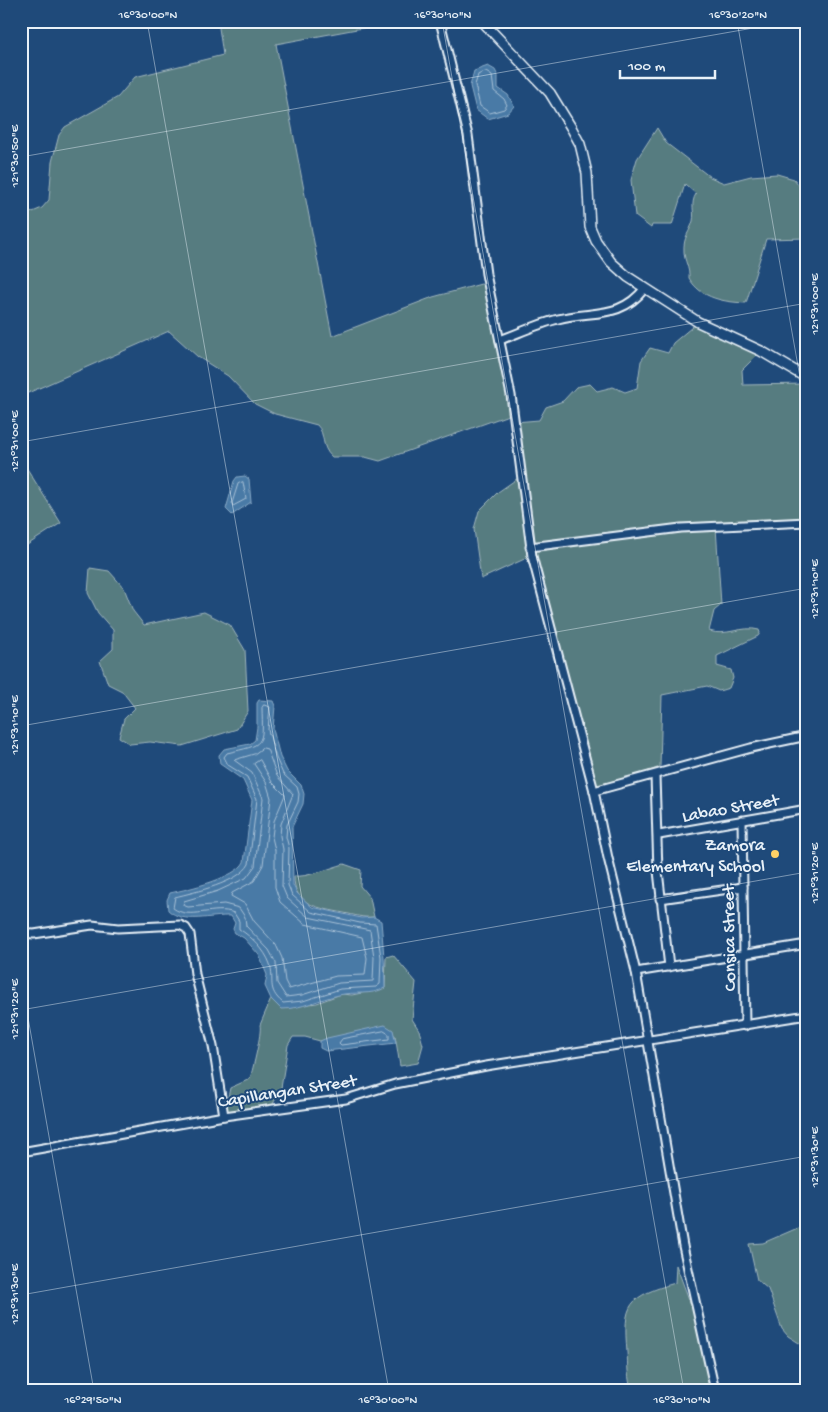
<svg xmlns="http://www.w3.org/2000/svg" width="828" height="1412" viewBox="0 0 828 1412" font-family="'Gochi Hand',sans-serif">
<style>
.green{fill:#577b80;stroke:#a0b6bc}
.water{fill:#497aa6;stroke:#89aac7}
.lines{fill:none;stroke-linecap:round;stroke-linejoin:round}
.shore{stroke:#a8c1d7;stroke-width:1}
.minor-casing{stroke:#e8f1f8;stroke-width:11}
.major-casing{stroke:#e8f1f8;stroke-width:12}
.minor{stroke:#1f4a7a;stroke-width:7}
.major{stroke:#1f4a7a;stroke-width:9}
.ticks{fill:none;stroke:#e8f1f8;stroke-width:1;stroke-opacity:0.45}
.poi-dot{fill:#ffd166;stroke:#1f4a7a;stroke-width:2}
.labels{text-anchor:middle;stroke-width:4;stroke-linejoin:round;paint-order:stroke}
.street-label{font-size:18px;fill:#e8f1f8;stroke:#1f4a7a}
.poi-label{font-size:18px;fill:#e8f1f8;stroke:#1f4a7a;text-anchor:end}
.neatline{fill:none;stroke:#e8f1f8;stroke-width:2}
.ticks-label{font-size:12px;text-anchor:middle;fill:#e8f1f8}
</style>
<rect width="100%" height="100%" fill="#1f4a7a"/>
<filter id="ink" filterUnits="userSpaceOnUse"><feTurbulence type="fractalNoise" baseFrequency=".02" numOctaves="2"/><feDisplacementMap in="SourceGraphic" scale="10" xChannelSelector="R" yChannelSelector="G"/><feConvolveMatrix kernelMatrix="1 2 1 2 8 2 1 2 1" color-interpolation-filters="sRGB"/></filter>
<g filter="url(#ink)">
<!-- green -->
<g class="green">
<path d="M218 21H400L276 44 332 336 433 297 481 284 489 288 514 413 380 461 365 457H332C320 446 326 434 317 425L275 414 255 404 228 376 198 357 169 331 21 396V217L42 208 49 200 52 162 59 135 65 127 118 97 135 77 223 55Z"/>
<path d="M657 128 666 143 710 177 724 183 751 176 777 174 794 179 807 195V238L766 239 746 303C725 302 701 299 689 278 690 268 684 261 684 251 683 237 690 232 693 221 695 211 690 204 696 194L685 184 672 225H652L651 228 635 216 631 180 637 159Z"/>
<path d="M698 322 761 351 742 370 743 385 807 384V523L716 527 721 605 714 611 709 631C726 637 742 625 759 630L760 633 758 636 717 656V666L731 670 733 678 729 688 719 691 707 686 662 695 660 767 594 791 531 556 481 579 474 529 479 511 498 492 521 476 515 422 539 420 546 407 563 401 576 387 590 384 597 391 613 387 625 392 637 388 641 361 650 348 668 353 673 343Z"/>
<path d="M21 459 61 523 21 549Z"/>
<path d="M90 568 109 571 124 588 133 611 144 625 204 612 230 625 245 650 248 711 237 729 182 746 150 742 130 744 119 737 124 719 135 708 122 691 108 684 100 661 113 649V630L98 613 88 593Z"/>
<path d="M344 864 361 870 360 886 370 898 374 917C362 918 355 915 344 913 320 908 293 906 294 876 306 878 330 868 344 864Z"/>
<path d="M393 955 416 982 412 1019 419 1030 423 1045 418 1063 400 1066 395 1035 371 1029 320 1041 305 1037H293L288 1045 281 1088 271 1108 224 1116 230 1088 250 1079C253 1068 262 1033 260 1025L271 999 281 1008 317 1003 341 994 352 995 385 988 386 957Z"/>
<path d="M807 1224V1348L788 1336 782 1329 768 1289 757 1280 749 1244 763 1243Z"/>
<path d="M676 1265 701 1331 715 1391H632C627 1378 628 1365 627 1352 623 1303 628 1297 675 1283Z"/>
</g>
<!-- water -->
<g class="water">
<path d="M488 66 495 70 498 76V88L508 95 514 106 508 113 488 119 476 110 470 86 474 71Z"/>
<path d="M245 476 249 479 251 502 232 515 226 509 234 481 237 477Z"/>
<path d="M259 700 273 701 275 706 273 729 280 757 287 771 301 785 304 794 303 804 292 827 293 885 297 893 312 907 361 918 374 917 381 921C383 944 385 965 385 988 370 996 355 991 339 995 319 999 302 1009 281 1009L271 999 265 986 267 975 259 955 244 938 235 933 233 929 235 923 231 916C211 915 184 925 168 910L167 900 170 893C189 889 236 878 244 862L252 800 243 780 220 764 219 755 224 749 250 744 255 740 257 727V703Z"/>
<path d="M385 1025 393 1030 396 1043 326 1051 320 1048V1041L327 1038Z"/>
</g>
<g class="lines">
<!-- shore -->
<g class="shore">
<path d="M486 72 492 76 494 91 504 99 507 105 504 109 490 113 480 106 475 85 478 75Z"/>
<path d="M243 482 246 499 233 506 232 503 238 484Z"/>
<path d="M264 705 270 707 268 730 276 758 283 774 297 787 299 794 298 802 287 825 286 837 289 848 288 885 292 895 311 912 360 923 376 924 381 957 380 984 376 987 340 989 303 1001 283 1003C266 989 275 981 270 964 265 950 252 937 239 929V921L234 913C215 905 190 921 173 908L175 897C194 892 239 883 249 864L257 799 247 777 228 765 224 757 227 753C265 744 263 747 262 708Z"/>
<path d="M263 748 267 749 277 776 293 794 281 824 280 836 283 849 282 886 287 898 308 917 370 930 374 957 373 981 339 983 302 995 286 997 277 983 276 963 269 950 246 926 245 917 239 908 224 904 188 907 183 905 184 901 218 891 246 878 255 866 263 798 252 773 234 760 254 754Z"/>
<path d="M260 760 272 782 285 795 274 821 272 837 275 850V887L280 902 305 924 362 937 367 958 365 975 336 976 289 989 285 981 282 958 276 945 254 921 245 904 231 896 232 893 254 881 263 865 271 798 266 782 254 764Z"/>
<path d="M384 1031 389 1034V1039L341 1045 339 1043 342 1039Z"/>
</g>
<!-- minor casing -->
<g class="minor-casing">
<g id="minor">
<path d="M440 21 468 135 486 274 511 395 532 556 594 791 608 858 636 972 683 1246 715 1391"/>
<path d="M500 340C519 333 538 324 558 319 593 310 620 320 645 288"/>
<path d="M530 547 681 528 807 522"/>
<path d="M655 776 658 871 669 967"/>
<path d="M594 791 751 748 807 736"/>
<path d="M742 820 745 1026"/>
<path d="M659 835 807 809"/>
<path d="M660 899 743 887"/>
<path d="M21 933 34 934 92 925 118 928 180 925 186 928 190 934 195 974 213 1046 224 1116"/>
<path d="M636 972 807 944"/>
<path d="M21 1152 224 1116 346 1099 395 1084 486 1066 807 1015"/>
</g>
</g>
<!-- major casing -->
<g class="major-casing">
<path id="major" d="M482 21 550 93 572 129 580 144 587 173 590 227 596 241 611 262 628 277 698 322 761 351 807 378"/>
</g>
<!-- minor -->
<use href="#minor" class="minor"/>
<!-- major -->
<use href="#major" class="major"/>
</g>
</g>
<!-- ticks -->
<path class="ticks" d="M147 21 389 1391M442 21 684 1391M737 21 807 417M21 157 793 21M21 442 807 303M21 726 807 588M21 978 94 1391M21 1010 807 872M21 1295 807 1156"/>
<!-- markers -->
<circle class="poi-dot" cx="775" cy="854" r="5"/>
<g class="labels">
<!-- street labels -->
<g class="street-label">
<text transform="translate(730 807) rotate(-10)" y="6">Labao Street</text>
<text transform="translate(728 938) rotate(-91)" y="6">Consica Street</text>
<text transform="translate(287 1090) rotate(-9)" y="6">Capillangan Street</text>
</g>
<!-- poi labels -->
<g class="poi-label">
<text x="765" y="850">Zamora<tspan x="765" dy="21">Elementary School</tspan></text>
</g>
</g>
<!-- margin -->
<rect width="828" height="1412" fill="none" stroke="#1f4a7a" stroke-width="55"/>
<!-- scale -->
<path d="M620 70v8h95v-8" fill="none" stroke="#e8f1f8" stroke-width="2.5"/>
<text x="628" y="70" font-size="15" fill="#e8f1f8" stroke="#1f4a7a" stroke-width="4" paint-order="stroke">100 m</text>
<rect x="28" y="28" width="772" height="1356" class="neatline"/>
<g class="ticks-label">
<text x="148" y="18">16°30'00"N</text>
<text x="443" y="18">16°30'10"N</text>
<text x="738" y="18">16°30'20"N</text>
<text transform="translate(14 156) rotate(-90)" y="4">121°30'50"E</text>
<text transform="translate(814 304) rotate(-90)" y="4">121°31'00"E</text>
<text transform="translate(14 441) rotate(-90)" y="4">121°31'00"E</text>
<text transform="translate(814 589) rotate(-90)" y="4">121°31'10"E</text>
<text transform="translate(14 725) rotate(-90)" y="4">121°31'10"E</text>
<text transform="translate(814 873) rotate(-90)" y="4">121°31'20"E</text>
<text transform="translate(14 1009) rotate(-90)" y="4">121°31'20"E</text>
<text transform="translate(814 1157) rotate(-90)" y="4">121°31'30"E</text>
<text transform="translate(14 1294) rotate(-90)" y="4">121°31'30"E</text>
<text x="93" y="1403">16°29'50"N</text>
<text x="388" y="1403">16°30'00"N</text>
<text x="682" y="1403">16°30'10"N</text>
</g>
</svg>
